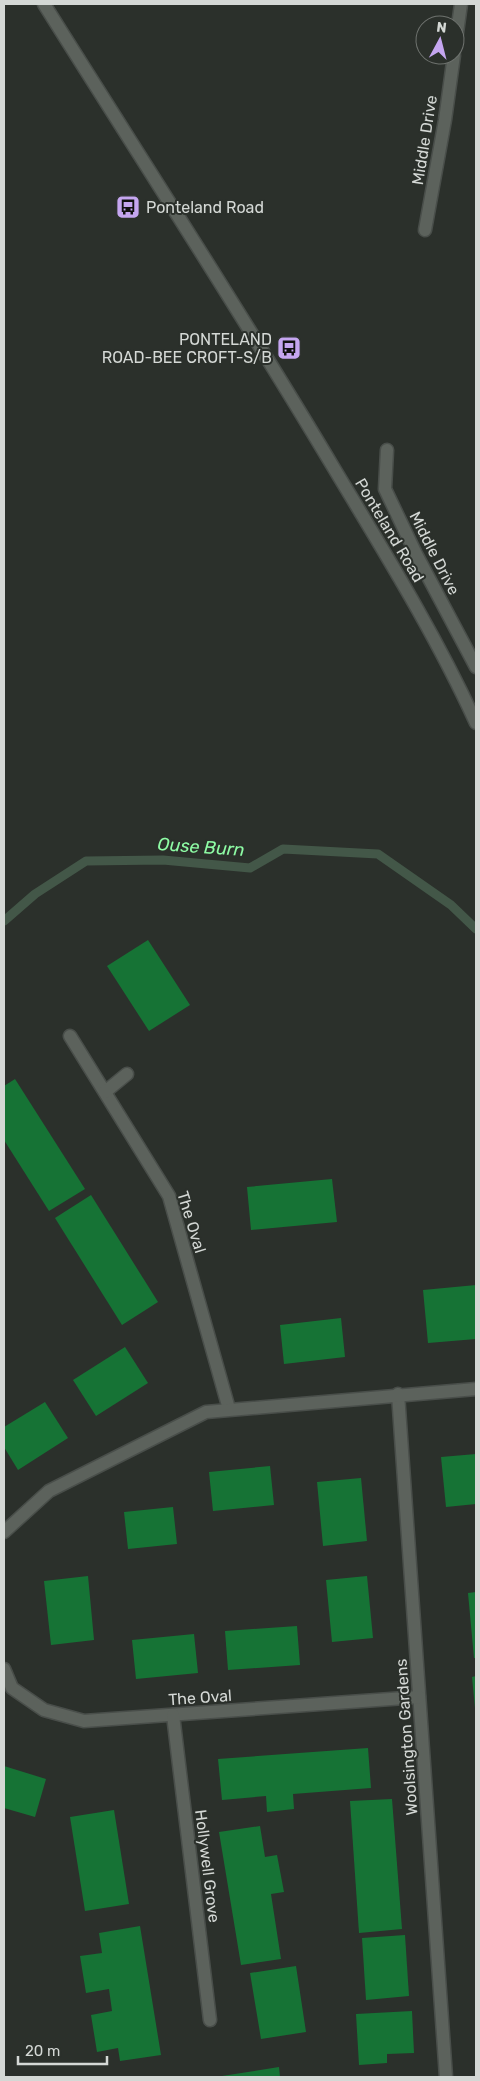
<svg xmlns="http://www.w3.org/2000/svg" width="480" height="2081" viewBox="0 0 480 2081" font-family="Rubik,sans-serif">
<style>
.lines{fill:none;stroke-linecap:round;stroke-linejoin:round}
.stream{stroke:#435748;stroke-width:9}
.building{fill:#167335}
.street-casing{stroke:#494e4a;stroke-width:15}
.secondary-casing{stroke:#494e4a;stroke-width:15}
.street{stroke:#5c625c;stroke-width:12}
.secondary{stroke:#5c625c;stroke-width:12}
.labels{text-anchor:middle;stroke-width:4;stroke-linejoin:round;paint-order:stroke}
.street-label{font-size:16px;fill:#d4d8d5;stroke:#2b302b}
.poi-label{font-size:16px;fill:#d4d8d5;stroke:#2b302b;text-anchor:start}
.water-label{font-size:18px;font-style:italic;fill:#8efca5;stroke:#2b302b}
</style>
<rect width="100%" height="100%" fill="#2b302b"/>
<g class="lines">
<!-- stream -->
<path class="stream" d="M4 921 35 894 86 861 163 860 250 868 283 849 378 854 451 905 476 929"/>
</g>
<!-- building -->
<g class="building">
<path d="M148 940 190 1005 149 1031 107 966Z"/>
<path d="M15 1079 85 1189 49 1211 4 1140V1086Z"/>
<path d="M332 1179 337 1222 251 1230 247 1187Z"/>
<path d="M91 1195 158 1302 122 1325 55 1218Z"/>
<path d="M476 1285V1339L428 1343 423 1290Z"/>
<path d="M341 1318 345 1357 284 1364 280 1325Z"/>
<path d="M125 1347 148 1383 96 1416 73 1380Z"/>
<path d="M45 1402 68 1438 18 1470 4 1447V1427Z"/>
<path d="M476 1454V1504L446 1507 441 1457Z"/>
<path d="M270 1466 274 1505 213 1511 209 1472Z"/>
<path d="M361 1478 367 1541 323 1546 317 1482Z"/>
<path d="M173 1507 177 1544 128 1549 124 1512Z"/>
<path d="M88 1576 94 1640 51 1645 44 1581Z"/>
<path d="M367 1576 373 1638 332 1642 326 1580Z"/>
<path d="M476 1592V1658H474L468 1593Z"/>
<path d="M297 1626 300 1665 228 1670 225 1631Z"/>
<path d="M194 1634 198 1673 136 1679 132 1640Z"/>
<path d="M476 1676V1708H475L472 1677Z"/>
<path d="M368 1748 371 1788 293 1794 294 1809 267 1812 266 1796 222 1800 218 1759Z"/>
<path d="M4 1766 46 1779 35 1817 4 1808Z"/>
<path d="M392 1799 402 1929 359 1933 350 1801Z"/>
<path d="M114 1810 129 1904 85 1911 70 1817Z"/>
<path d="M260 1826 265 1857 277 1855 284 1892 271 1894 281 1959 241 1965 219 1832Z"/>
<path d="M140 1926 161 2055 120 2061 118 2048 97 2052 91 2015 112 2011 109 1989 86 1993 80 1956 102 1953 99 1933Z"/>
<path d="M405 1935 409 1996 366 2000 362 1938Z"/>
<path d="M296 1966 306 2032 261 2039 250 1973Z"/>
<path d="M412 2011 414 2053 387 2054V2063L359 2065 356 2014Z"/>
<path d="M279 2067 280 2077H222V2076Z"/>
</g>
<g class="lines">
<!-- street casing -->
<g class="street-casing">
<g id="street">
<path d="M455 47 461 4"/>
<path d="M425 230 445 120 454 55"/>
<path d="M387 450 385 489 416 554 476 667"/>
<path d="M70 1036 169 1196 229 1409"/>
<path d="M105 1092 127 1074"/>
<path d="M398 1394 446 2077"/>
<path d="M4 1532 49 1491 206 1412 476 1389"/>
<path d="M4 1669 12 1688 44 1710 84 1721 419 1697"/>
<path d="M173 1715 210 2020"/>
</g>
</g>
<!-- secondary casing -->
<g class="secondary-casing">
<path id="secondary" d="M44 4C140 157 239 309 332 465 383 550 435 633 476 723"/>
</g>
<!-- street -->
<use href="#street" class="street"/>
<!-- secondary -->
<use href="#secondary" class="secondary"/>
</g>
<!-- icons -->
<defs>
<g id="bus-square" transform="scale(1.25)"><rect x="-9" y="-9" width="18" height="18" rx="4" fill="#c5a6f0" stroke="#2b302b"/><path d="M-5-6H5V4H4V6H2V4H-2V6H-4V4H-5ZM-3.5-4V0h7V-4ZM-3.5 1.2v1.5H-2V1.2ZM2 1.2v1.5H3.5V1.2Z" fill="#111"/></g>
</defs>
<g fill-rule="evenodd">
<use href="#bus-square" x="128" y="207"/>
<use href="#bus-square" x="289" y="348"/>
</g>
<g class="labels">
<!-- street labels -->
<g class="street-label">
<text transform="translate(424 140) rotate(-81)" y="6">Middle Drive</text>
<text transform="translate(390 530) rotate(59)" y="6">Ponteland Road</text>
<text transform="translate(435 553) rotate(63)" y="6">Middle Drive</text>
<text transform="translate(192 1222) rotate(73)" y="6">The Oval</text>
<text transform="translate(200 1697) rotate(-4)" y="6">The Oval</text>
<text transform="translate(406 1737) rotate(-94)" y="6">Woolsington Gardens</text>
<text transform="translate(208 1866) rotate(83)" y="6">Hollywell Grove</text>
</g>
<!-- poi labels -->
<g class="poi-label">
<text x="146" y="213">Ponteland Road</text>
<text x="272" y="345" text-anchor="end">PONTELAND<tspan x="272" dy="18">ROAD-BEE CROFT-S/B</tspan></text>
</g>
<!-- water labels -->
<g class="water-label">
<text transform="translate(201 847) rotate(4)" y="6">Ouse Burn</text>
</g>
</g>
<!-- border -->
<rect width="480" height="2081" fill="none" stroke="#d4d8d5" stroke-width="10"/>
<!-- north arrow -->
<g transform="translate(440 40) rotate(7)"><circle r="24" fill="#2b302b" stroke="#6f736f"/>
<path d="M0-4L9 19L0 12L-9 19Z" fill="#c5a6f0"/>
<text y="-8" font-size="14" font-weight="bold" text-anchor="middle" fill="#d4d8d5">N</text>
</g>
<!-- scale -->
<path d="M18 2056v8h89v-8" fill="none" stroke="#d4d8d5" stroke-width="2.5"/>
<text x="25" y="2056" font-size="15" fill="#d4d8d5" stroke="#2b302b" stroke-width="4" paint-order="stroke">20 m</text>
</svg>
